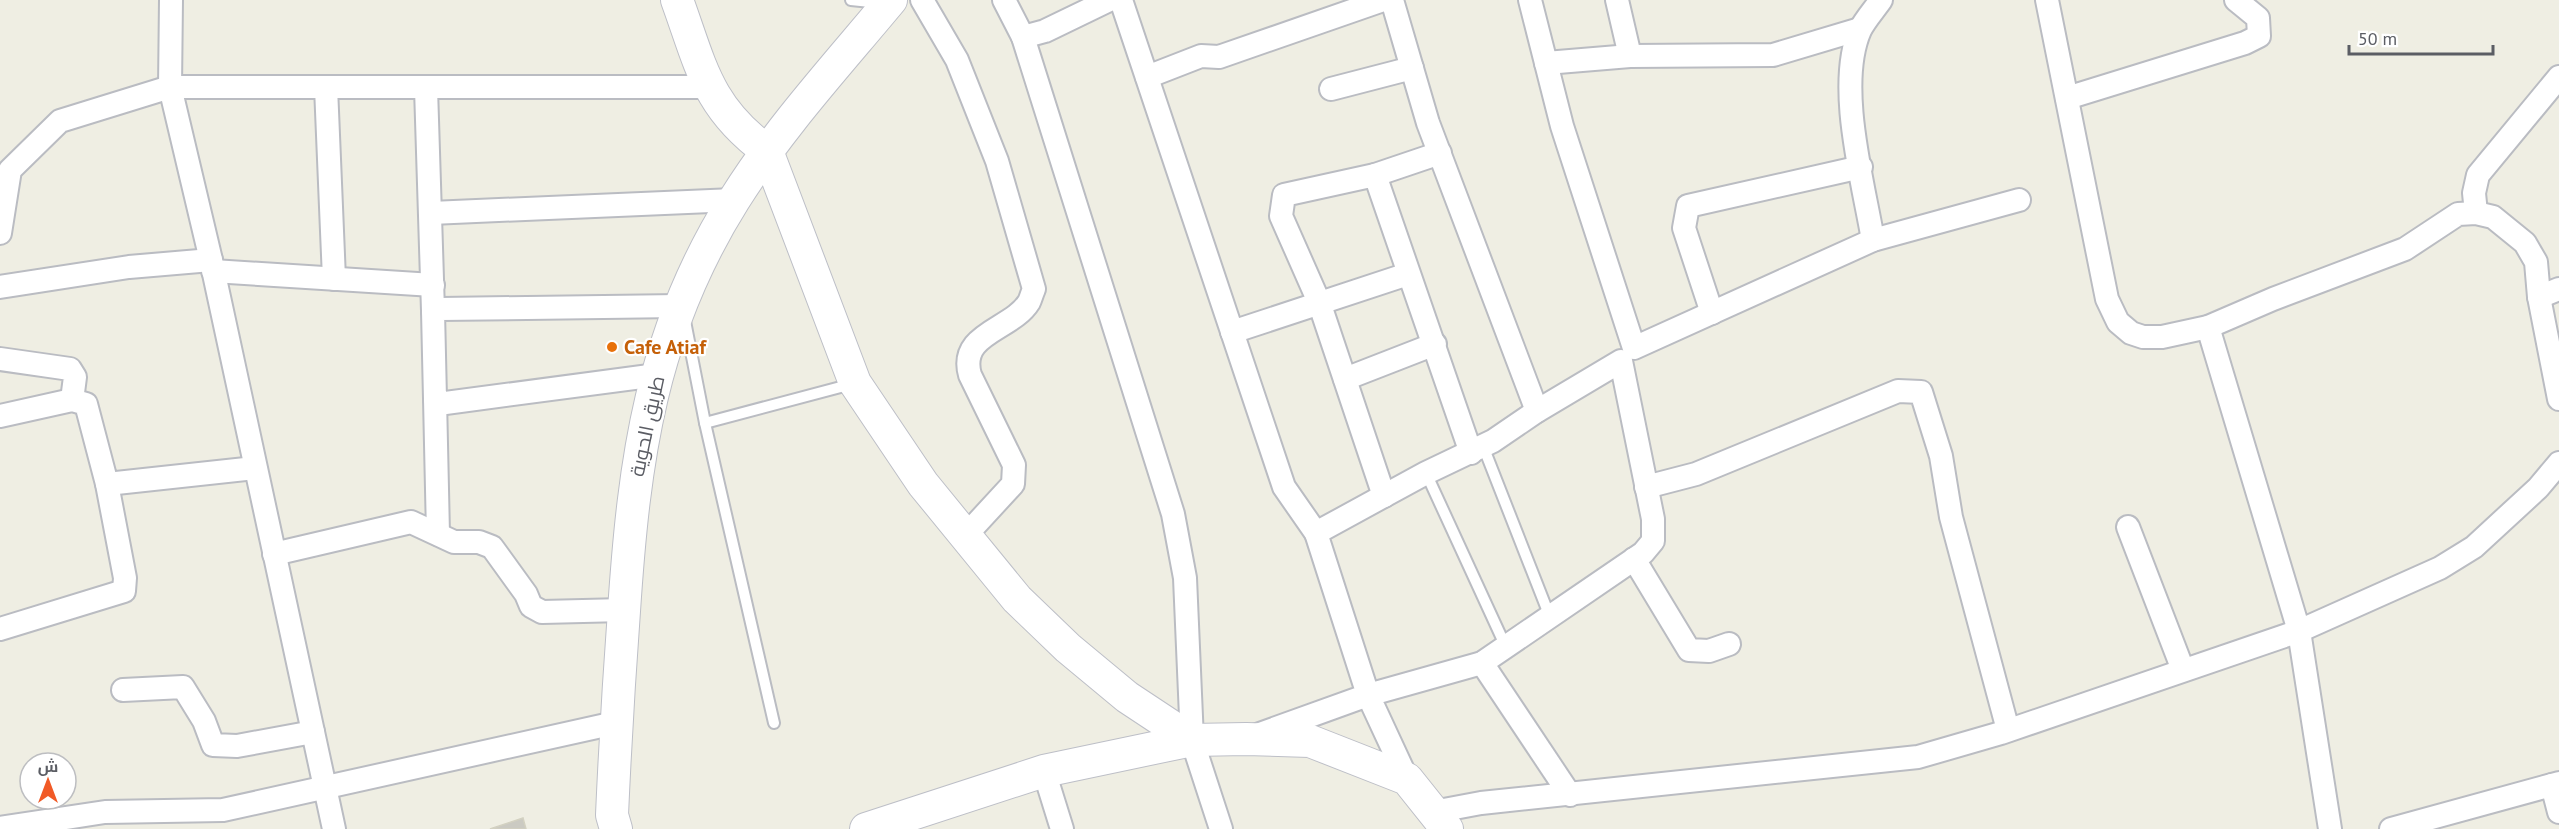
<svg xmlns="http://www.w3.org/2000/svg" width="2559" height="829" viewBox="0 0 2559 829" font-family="'PT Sans',Cairo,sans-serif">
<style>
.building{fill:#cbcac2;stroke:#d3d1c1;stroke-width:1.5;filter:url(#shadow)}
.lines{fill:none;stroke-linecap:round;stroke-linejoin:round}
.lane-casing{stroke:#babcc2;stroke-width:14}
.street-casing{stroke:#babcc2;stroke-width:26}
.secondary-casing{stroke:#bdbfc7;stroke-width:34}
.lane{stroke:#fff;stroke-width:10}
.street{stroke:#fff;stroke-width:22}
.secondary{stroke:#fff;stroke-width:32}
.food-dot{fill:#e8710a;stroke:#fff;stroke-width:2}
.labels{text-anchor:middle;stroke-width:4.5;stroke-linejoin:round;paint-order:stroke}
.food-label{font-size:20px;font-weight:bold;fill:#c56008;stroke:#fff;text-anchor:start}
.street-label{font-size:20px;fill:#5b5d64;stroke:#fff}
</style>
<defs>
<filter id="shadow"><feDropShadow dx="-5.5" dy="5.5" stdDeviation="0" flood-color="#0004"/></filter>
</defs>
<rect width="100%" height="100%" fill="#efeee3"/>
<!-- building -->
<path class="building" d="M523 818 526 829H490Z"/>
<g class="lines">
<!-- lane casing -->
<g class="lane-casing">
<g id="lane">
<path d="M851 0 880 3"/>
<path d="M685 321 705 423 774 723"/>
<path d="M705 423 852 384"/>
<path d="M1483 446 1550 617"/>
<path d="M1426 473 1505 645"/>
</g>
</g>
<!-- street casing -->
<g class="street-casing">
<g id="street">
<path d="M171 0 170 87 211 260 334 829"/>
<path d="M922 0 957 60 997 161 1034 289C1032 293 1031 298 1029 302 1012 330 958 333 970 375L1014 465 1013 484 966 535"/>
<path d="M1004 0 1023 37 1173 514 1185 578 1192 740 1221 829"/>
<path d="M1121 0 1284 487 1316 533"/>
<path d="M1392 0 1428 123 1537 411"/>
<path d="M1530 0 1562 126 1634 348 1873 240 2019 200"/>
<path d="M1617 0 1630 56"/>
<path d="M2047 0 2107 299 2118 322 2131 333 2143 337H2162L2208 327 2273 299 2405 249 2458 214 2476 213 2493 217 2525 243 2536 262 2539 297 2559 399"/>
<path d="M1023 37 1045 31 1109 0"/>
<path d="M1546 63 1630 56 1773 55 1860 29"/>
<path d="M1147 77 1201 56 1219 57 1383 0"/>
<path d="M326 87 334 279"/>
<path d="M426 88 433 311"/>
<path d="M1331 89 1412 68"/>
<path d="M2067 98 2245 43 2259 36 2258 18 2236 0"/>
<path d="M1375 175 1440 153"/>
<path d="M431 213 734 200"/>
<path d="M2476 213 2474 193 2478 175 2559 77"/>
<path d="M0 233 10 170 60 121 170 87H709"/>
<path d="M1873 240C1863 181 1836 85 1860 30 1865 20 1874 10 1881 0"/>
<path d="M213 271 433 285"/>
<path d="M0 287 129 267 211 260"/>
<path d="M2539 297 2559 289"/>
<path d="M1712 313 1684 228 1688 206 1861 167"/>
<path d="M2208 327 2299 631 2330 829"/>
<path d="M1232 332 1408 274"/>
<path d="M0 359 70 369 75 377 72 400"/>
<path d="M657 375 438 404 435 399 433 311 440 309 680 306"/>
<path d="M1345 379 1435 344"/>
<path d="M435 399 438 534"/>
<path d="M0 416 72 400 86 404 107 484 255 468"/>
<path d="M1646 487 1696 474 1898 391 1921 392 1941 456 1951 517 2008 730"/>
<path d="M1384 496 1319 302 1281 216 1284 195 1375 175 1471 453"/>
<path d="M2128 527 2183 670"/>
<path d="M274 554 411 522 454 542H479L492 547 526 594 531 606 542 612 624 610"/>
<path d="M1634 559 1689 650 1709 651 1729 644"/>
<path d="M0 629 124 591 125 578 107 484"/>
<path d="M1482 663 1570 795"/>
<path d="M123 690 183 687 204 721 213 745 237 746 313 732"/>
<path d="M1257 735 1368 695 1482 663 1643 553 1653 541V519L1621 361 1537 411 1493 441 1426 473 1316 533 1368 695 1407 779"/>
<path d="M1044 771 1062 829"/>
<path d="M2552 785 2559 812"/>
<path d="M1433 812 1481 803 1918 757 2001 733 2299 631 2440 568 2474 547 2538 488 2559 463"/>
<path d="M0 828 105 812 223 810 615 723"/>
<path d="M2391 829 2559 783"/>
</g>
</g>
<!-- secondary casing -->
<g class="secondary-casing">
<g id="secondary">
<path d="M677 0C701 66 707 107 767 151L855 383 923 484 1017 599 1068 648 1127 697 1192 740"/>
<path d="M616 829 612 815C615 747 619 679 624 611 634 459 651 332 734 200 779 128 837 65 891 0"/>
<path d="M866 829 1044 771 1192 740 1246 739 1310 741 1407 779 1447 829"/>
</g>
</g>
<!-- lane -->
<use href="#lane" class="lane"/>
<!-- street -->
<use href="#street" class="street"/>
<!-- secondary -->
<use href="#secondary" class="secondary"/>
</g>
<!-- markers -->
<circle class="food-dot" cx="612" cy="347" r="6"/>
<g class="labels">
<!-- food labels -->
<g class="food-label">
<text x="624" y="354">Cafe Atiaf</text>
</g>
<!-- street labels -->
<g class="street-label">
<text transform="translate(647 426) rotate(-78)" y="7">طريق الحوية</text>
</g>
</g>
<!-- north arrow -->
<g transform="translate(48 781)"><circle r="28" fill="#ffffff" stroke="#bdbec1" stroke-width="1.5"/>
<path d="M0-4.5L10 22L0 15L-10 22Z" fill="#f15a26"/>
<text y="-9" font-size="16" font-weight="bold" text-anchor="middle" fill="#5b5d64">ش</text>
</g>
<!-- scale -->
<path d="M2349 45v9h144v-9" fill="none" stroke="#5b5d64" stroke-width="3"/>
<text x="2358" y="45" font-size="18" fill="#5b5d64" stroke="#ffffff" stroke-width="4.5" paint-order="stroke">50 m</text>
</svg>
